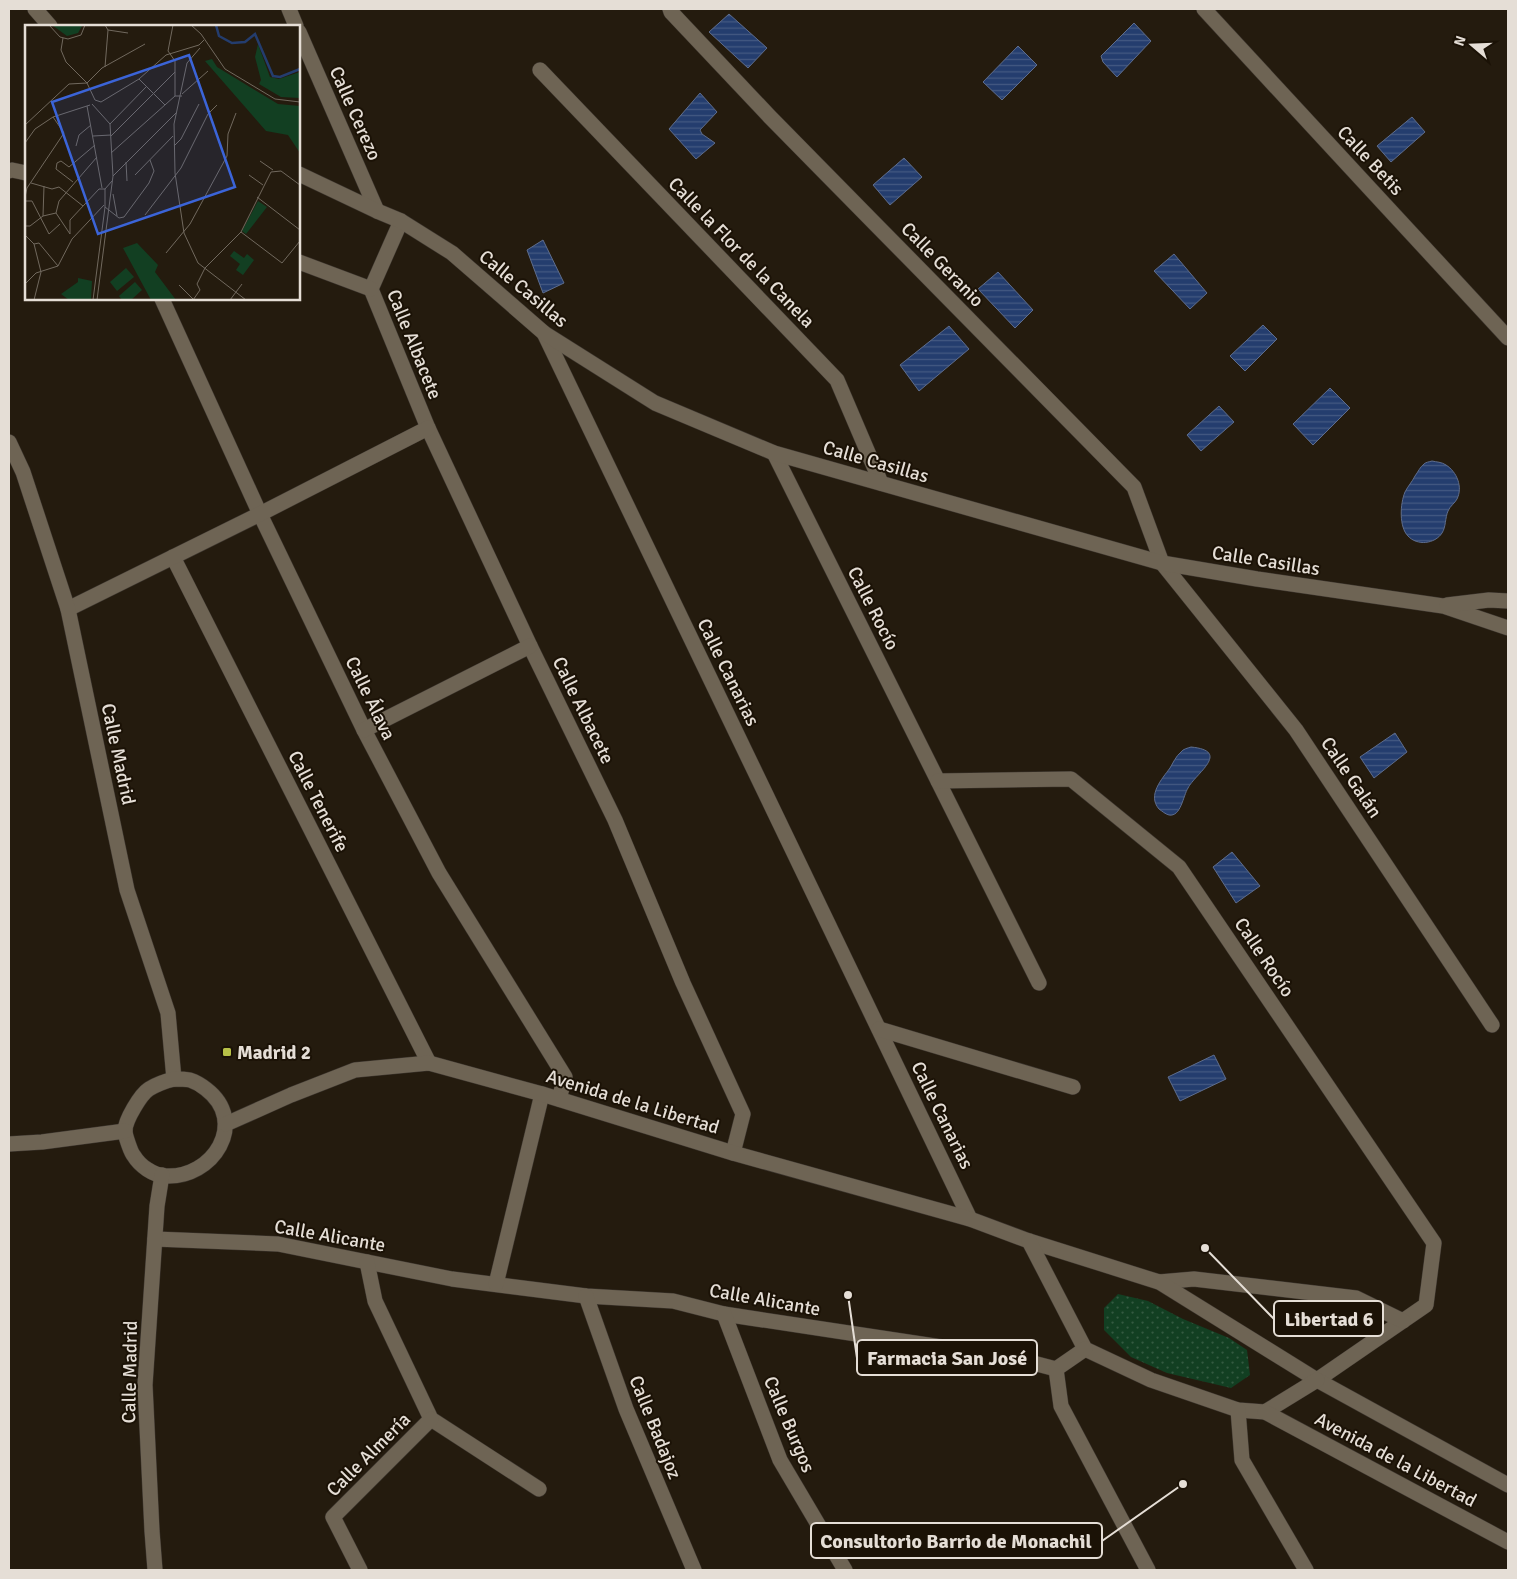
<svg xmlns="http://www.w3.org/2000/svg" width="1517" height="1579" viewBox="0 0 1517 1579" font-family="Signika,sans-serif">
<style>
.park{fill:url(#park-dots)}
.water{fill:url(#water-rules);stroke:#5e6d8d}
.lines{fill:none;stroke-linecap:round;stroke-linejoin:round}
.street-casing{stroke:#3d362f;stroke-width:16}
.secondary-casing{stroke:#3d362f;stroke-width:16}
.street{stroke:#6e6454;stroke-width:15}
.secondary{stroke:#6e6454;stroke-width:15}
.poi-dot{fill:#b8c147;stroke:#1b1206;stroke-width:2}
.labels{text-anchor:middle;stroke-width:4;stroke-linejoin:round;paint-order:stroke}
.street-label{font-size:19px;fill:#e5ded6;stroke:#1b1206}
.poi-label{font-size:19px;font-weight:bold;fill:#e5ded6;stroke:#1b1206;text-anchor:start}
.inset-river{fill:none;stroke:#243d6e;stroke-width:2.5}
.inset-road{fill:none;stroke:#71695e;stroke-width:1}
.view{fill:#3b64d8;fill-opacity:0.15;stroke:#3b64d8;stroke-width:2.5}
.inset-edge{fill:none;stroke:#e5ded6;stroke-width:2.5}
.leader{fill:none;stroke:#e5ded6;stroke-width:2}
.callout-dot{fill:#e5ded6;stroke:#1b1206;stroke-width:2}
.callout{fill:#1b1206;stroke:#e5ded6;stroke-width:2}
.callout-label{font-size:20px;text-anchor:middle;font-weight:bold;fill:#e5ded6}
</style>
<defs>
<pattern id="park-dots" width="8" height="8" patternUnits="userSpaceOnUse" patternTransform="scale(1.25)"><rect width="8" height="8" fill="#123f22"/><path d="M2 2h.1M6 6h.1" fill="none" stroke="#345a41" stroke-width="1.8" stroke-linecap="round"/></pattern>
<pattern id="water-rules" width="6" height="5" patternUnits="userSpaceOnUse" patternTransform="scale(1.25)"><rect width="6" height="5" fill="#243d6e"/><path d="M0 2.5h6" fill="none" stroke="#445982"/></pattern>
</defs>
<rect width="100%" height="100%" fill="#241b0e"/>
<!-- park -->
<path class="park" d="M1118 1294 1148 1301 1183 1319 1229 1338 1247 1350 1250 1375 1231 1388 1167 1373 1131 1357 1104 1330V1308Z"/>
<!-- water -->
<g class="water">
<path d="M729 14 767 48 748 68 709 32Z"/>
<path d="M1134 23 1151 41 1117 77 1103 62 1101 56Z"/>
<path d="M1018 46 1037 65 1002 100 983 82Z"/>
<path d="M700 93 717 112 700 130 702 134 715 143 696 159 669 129Z"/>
<path d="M1412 117 1425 132 1391 162 1377 146Z"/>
<path d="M904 158 922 177 890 205 873 185Z"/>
<path d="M543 240 564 283 543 293 527 250Z"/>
<path d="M1174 254 1207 293 1190 309 1154 271Z"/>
<path d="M998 272 1033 310 1015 328 978 289Z"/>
<path d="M1263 325 1277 339 1245 371 1230 356Z"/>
<path d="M949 326 969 349 919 391 900 365Z"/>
<path d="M1330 388 1350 408 1313 445 1293 424Z"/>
<path d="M1219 406 1234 422 1201 451 1187 435Z"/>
<path d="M1432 461C1436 462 1442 462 1446 465 1457 472 1463 487 1457 499 1455 503 1450 506 1448 511 1445 518 1446 527 1442 533 1435 544 1417 546 1408 536 1399 527 1400 504 1405 492 1408 486 1412 482 1415 476 1418 472 1420 467 1424 464 1426 462 1429 462 1432 461Z"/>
<path d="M1395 733 1407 752 1374 778 1360 757Z"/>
<path d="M1191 747C1232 751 1195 774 1188 788 1183 796 1181 817 1169 815 1165 814 1162 811 1159 809 1147 795 1162 779 1170 768 1173 763 1176 756 1181 752 1183 749 1188 748 1191 747Z"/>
<path d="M1232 852 1260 886 1236 903 1213 867Z"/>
<path d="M1214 1055 1226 1079 1180 1101 1168 1077Z"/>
</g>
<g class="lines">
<!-- street casing -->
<g class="street-casing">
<g id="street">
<path d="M289 9 296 26"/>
<path d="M670 9 671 12 770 117 1134 487 1162 563 1296 730 1492 1025"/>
<path d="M1204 9 1508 338"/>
<path d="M299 32 377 211"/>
<path d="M540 70 837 380 881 483"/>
<path d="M9 171 12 170 26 173"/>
<path d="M401 221 371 289 428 428 530 646 615 820 683 983 743 1114 733 1153"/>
<path d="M299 262 371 289"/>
<path d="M162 299 260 514 364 730 439 873 565 1077 559 1099"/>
<path d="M544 333 970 1219"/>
<path d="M774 453 1039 983"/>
<path d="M173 557 429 1063"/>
<path d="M68 609 260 514 428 428"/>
<path d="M364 730 530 646"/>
<path d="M938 781 1071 779 1179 867 1434 1243 1426 1305 1317 1380"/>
<path d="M879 1029 1073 1087"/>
<path d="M155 1239 278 1244 452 1279 586 1296 673 1301 724 1314 1014 1358 1056 1369"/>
<path d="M367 1262 375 1301 431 1419 539 1489"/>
<path d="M1159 1282 1194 1279 1356 1298 1403 1321"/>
<path d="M496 1284 542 1094"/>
<path d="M586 1296 626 1409 694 1570"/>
<path d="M724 1314 780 1460 845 1570"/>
<path d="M360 1570 333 1517 431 1419"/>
</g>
</g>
<!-- secondary casing -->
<g class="secondary-casing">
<g id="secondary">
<path d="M35 9 50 26"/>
<path d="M299 174 377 211 401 221 452 253 544 333 655 403 774 453 1162 563 1257 579 1443 606 1508 628"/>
<path d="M9 442 23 472 68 609 127 890 168 1013 174 1079"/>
<path d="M1447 605 1489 600 1508 601"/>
<path d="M174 1079C179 1079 185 1079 190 1080 196 1082 201 1085 206 1089 249 1122 213 1179 165 1176 153 1175 140 1166 134 1156 131 1153 125 1135 125 1131 125 1120 141 1094 149 1089 157 1084 166 1081 174 1079Z"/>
<path d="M226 1124 291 1095 355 1070 429 1063 542 1094 733 1153 970 1219 1029 1241 1159 1282 1317 1380 1508 1485"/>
<path d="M9 1144 42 1142 125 1131"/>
<path d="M1029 1241 1085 1349 1151 1380 1238 1410 1265 1412 1317 1380"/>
<path d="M1085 1349 1056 1369 1061 1406 1148 1570"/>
<path d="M1238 1410 1242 1460 1306 1570"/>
<path d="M1265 1412 1508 1542"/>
<path d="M155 1570 152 1531 145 1385 157 1206 162 1175"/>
</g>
</g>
<!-- street -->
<use href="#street" class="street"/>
<!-- secondary -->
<use href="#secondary" class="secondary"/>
</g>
<!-- markers -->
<rect class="poi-dot" x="222" y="1047" width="10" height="10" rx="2.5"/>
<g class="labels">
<!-- street labels -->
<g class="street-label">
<text transform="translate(356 113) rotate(66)" y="7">Calle Cerezo</text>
<text transform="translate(1371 160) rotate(47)" y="7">Calle Betis</text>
<text transform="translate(742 252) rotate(46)" y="7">Calle la Flor de la Canela</text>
<text transform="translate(943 264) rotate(46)" y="7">Calle Geranio</text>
<text transform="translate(524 288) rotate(40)" y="7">Calle Casillas</text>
<text transform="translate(415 344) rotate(68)" y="7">Calle Albacete</text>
<text transform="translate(876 461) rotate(16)" y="7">Calle Casillas</text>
<text transform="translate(1266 560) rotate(9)" y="7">Calle Casillas</text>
<text transform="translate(874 608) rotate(63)" y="7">Calle Rocío</text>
<text transform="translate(729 672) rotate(64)" y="7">Calle Canarias</text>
<text transform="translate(371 698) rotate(64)" y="7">Calle Álava</text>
<text transform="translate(584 710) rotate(64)" y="7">Calle Albacete</text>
<text transform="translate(119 754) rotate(78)" y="7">Calle Madrid</text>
<text transform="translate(1352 777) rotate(56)" y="7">Calle Galán</text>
<text transform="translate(319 801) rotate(63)" y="7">Calle Tenerife</text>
<text transform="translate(1265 957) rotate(56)" y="7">Calle Rocío</text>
<text transform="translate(633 1101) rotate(17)" y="7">Avenida de la Libertad</text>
<text transform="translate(943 1115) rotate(64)" y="7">Calle Canarias</text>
<text transform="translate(330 1235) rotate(10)" y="7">Calle Alicante</text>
<text transform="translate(765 1299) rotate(10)" y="7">Calle Alicante</text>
<text transform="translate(129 1372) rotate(-89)" y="7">Calle Madrid</text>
<text transform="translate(790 1424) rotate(67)" y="7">Calle Burgos</text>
<text transform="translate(656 1427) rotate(68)" y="7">Calle Badajoz</text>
<text transform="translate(368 1454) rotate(-45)" y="7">Calle Almería</text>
<text transform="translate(1396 1459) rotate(28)" y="7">Avenida de la Libertad</text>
</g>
<!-- poi labels -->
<g class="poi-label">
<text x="237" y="1059">Madrid 2</text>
</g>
</g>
<!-- overview -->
<g transform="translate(25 25)">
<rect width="275" height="275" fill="#241b0e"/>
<path d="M233 19 245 52 254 54 275 47V73L256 72 234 59 236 55 230 32ZM187 34 192 42 253 79 275 81V128L263 110 241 106 180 36ZM112 218 133 240 130 247 151 275H126L98 223Z" fill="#123f22"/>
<path d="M27 0H56L57 1 53 8 42 11ZM233 176 242 182 221 209 217 206ZM53 253 67 256 66 275H44L36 269 53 257Z" fill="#123f22"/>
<path d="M209 226 219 233 222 229 229 235 218 250 211 245 215 239 205 231ZM101 243 109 252 92 266 85 257ZM110 257 117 265 106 275H97L94 271Z" fill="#123f22"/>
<path class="inset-river" d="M191 0 194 11 207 18 220 17 230 9 248 51 255 52 275 44"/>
<path class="inset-road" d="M24 0 35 12 43 14 56 10 60 0M80 0 83 5 103 8M148 0 143 26 150 36V71M166 0 176 9 200 44 250 74 275 77M38 13 36 25 41 37 62 58 70 75 76 77M175 23 162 38 149 99 150 148 159 208 173 238 221 275M80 42 83 5M114 54 140 80M157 69 183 46M76 77 114 54 141 30 174 20 179 15M67 79 85 99 88 151 72 275M62 81 77 163M85 99 121 62M0 100 44 59 62 58 77 43 120 19M68 111 86 110M86 111 150 47M0 118 10 104 28 92 65 80M51 121 54 110 66 100M149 121 156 114 174 79M86 128 150 71H157M235 136 248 145M101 137 102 156M110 150 148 111M224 150 238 160M88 151 152 87M87 156 80 164V182L94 193 99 192 124 158 129 146 125 135M48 157 31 144 32 138 36 136 44 142 70 120M6 158 27 164 34 162 58 181M88 169 92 191M0 172 2 163 39 108 28 92M232 172 275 205M0 176H7L24 209 35 199M120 190 156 143 183 89 192 80M18 191 19 161M0 201H5L18 191 31 188M216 207 257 238 275 216M45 209 31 188 34 176 72 132M45 209V195L74 164H80M0 210 9 219 16 247 9 275M9 219 14 218 33 241M141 228 165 199 202 131 203 109 211 88M0 259 11 248 33 241 47 214 79 180M154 260 168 274M68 275 80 182M168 275 175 265 172 259 180 243 216 207 246 147 256 146 275 160M205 275 217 259"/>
<path class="view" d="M164 30 210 162 73 209 27 77Z"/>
<rect width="275" height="275" class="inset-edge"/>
</g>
<!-- callouts -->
<path class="leader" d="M1205 1248L1274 1319M848 1295L857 1358M1183 1484L1102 1541"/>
<g class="callout-dot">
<circle cx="1205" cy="1248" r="5"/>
<circle cx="848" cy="1295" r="5"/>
<circle cx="1183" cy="1484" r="5"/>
</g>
<g class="callout">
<rect x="1274" y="1301" width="109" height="35" rx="5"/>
<rect x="857" y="1340" width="180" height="35" rx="5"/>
<rect x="811" y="1523" width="291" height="35" rx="5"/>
</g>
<g class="callout-label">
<text x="1329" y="1326">Libertad 6</text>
<text x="947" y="1365">Farmacia San José</text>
<text x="956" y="1548">Consultorio Barrio de Monachil</text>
</g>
<!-- border -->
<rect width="1517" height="1579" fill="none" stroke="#e5ded6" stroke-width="20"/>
<!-- north arrow -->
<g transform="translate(1472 45) rotate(289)" stroke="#1b1206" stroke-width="4" paint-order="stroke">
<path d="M0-4L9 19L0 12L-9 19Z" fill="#e5ded6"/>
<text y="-8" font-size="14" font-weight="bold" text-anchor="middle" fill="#e5ded6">N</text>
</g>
</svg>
